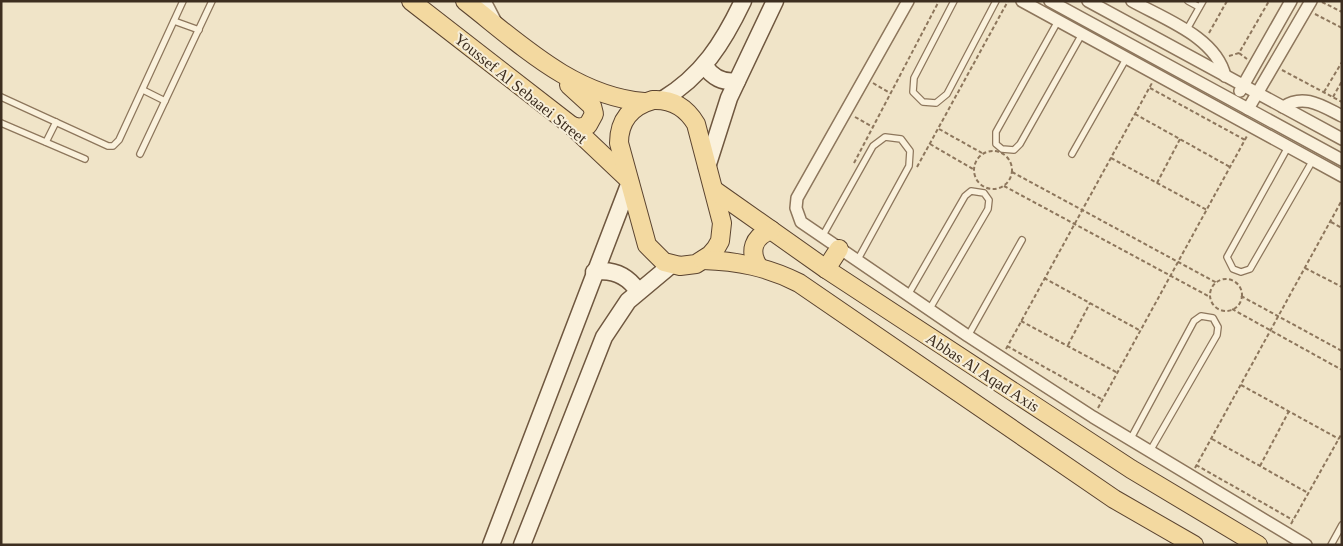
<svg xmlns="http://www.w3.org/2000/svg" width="1343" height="546" viewBox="0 0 1343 546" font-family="'Times New Roman',serif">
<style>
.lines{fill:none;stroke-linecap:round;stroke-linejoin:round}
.service-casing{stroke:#8d765c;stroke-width:8}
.minor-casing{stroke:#8d765c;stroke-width:14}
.secondary-casing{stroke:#6f573f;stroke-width:19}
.primary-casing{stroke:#5b4430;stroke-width:20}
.path{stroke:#8d765c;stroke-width:2;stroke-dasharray:4 2.5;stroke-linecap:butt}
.service{stroke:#faf1dc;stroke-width:5.5}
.minor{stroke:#faf1dc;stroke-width:11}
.secondary{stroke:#faf1dc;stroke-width:16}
.primary{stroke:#f3d9a0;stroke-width:18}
.labels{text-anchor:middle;stroke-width:4;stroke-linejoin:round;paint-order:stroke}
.street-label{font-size:16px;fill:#3d2e20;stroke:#f7eed8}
</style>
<rect width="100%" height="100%" fill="#f0e4c8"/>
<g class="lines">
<!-- service casing -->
<g class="service-casing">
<g id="service">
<path d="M954 1 914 78 913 92 923 102 936 103 947 94 996 1"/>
<path d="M1188 1 1199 7"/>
<path d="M174 21 199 30"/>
<path d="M1058 21 996 132V144L1002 149 1014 150 1020 144 1082 34"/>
<path d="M1186 31 1203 1"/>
<path d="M143 90 165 101"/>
<path d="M1 97 108 146H113L119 140 183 1"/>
<path d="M1 123 85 159"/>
<path d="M46 142 56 122"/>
<path d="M1288 147 1227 257 1233 269 1241 272 1250 269 1313 160"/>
<path d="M140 154 212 1"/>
<path d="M1072 154 1126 59"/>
<path d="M822 237 873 146 885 137 901 139 910 151 909 166 857 261"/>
<path d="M908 295 965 196 971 191 984 193 989 200 988 209 929 310"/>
<path d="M968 336 1022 240"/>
<path d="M1130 440 1194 321 1201 316 1213 318 1218 327 1217 335 1150 451"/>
<path d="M1331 545 1342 525"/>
</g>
</g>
<!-- minor casing -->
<g class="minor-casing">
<g id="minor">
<path d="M485 1 497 24"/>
<path d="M908 1 797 198 796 208 801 222 968 336 1093 417 1306 545"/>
<path d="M1022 1 1342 176"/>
<path d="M1050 1 1342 160"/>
<path d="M1088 1 1342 139"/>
<path d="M1132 1C1164 19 1216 37 1225 76"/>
<path d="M1240 91 1291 1"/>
<path d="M1283 107C1304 93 1322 106 1342 116"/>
<path d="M1248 109 1311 1"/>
</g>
</g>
<!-- secondary casing -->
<g class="secondary-casing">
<g id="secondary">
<path d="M705 66C712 77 723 83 737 81"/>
<path d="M662 100C702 76 723 43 743 1"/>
<path d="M707 167 729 98 775 1"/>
<path d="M594 272C612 269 627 275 638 291"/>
<path d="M491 545 630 182"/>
<path d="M522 545 604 337 628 301 671 265"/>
</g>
</g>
<!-- primary casing -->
<g class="primary-casing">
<g id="primary">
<path d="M411 1 572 126 628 179"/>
<path d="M465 1C519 43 573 96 644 102"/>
<path d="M569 85 592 106 594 114 588 125 580 128 572 126"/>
<path d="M653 100C672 99 686 107 696 124L722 223 720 241 716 248 710 255 696 264 680 266 664 262 647 245 619 143C619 120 631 106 653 100Z"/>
<path d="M714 190 826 269 1131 469 1258 545"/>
<path d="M703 260C738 261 768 267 799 283L1114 499 1194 545"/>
<path d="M758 266C749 251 753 237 771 230"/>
<path d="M826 269 839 249"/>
</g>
</g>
<!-- path -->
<g class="path">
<path d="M1322 2 1342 12"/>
<path d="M1315 14 1342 28"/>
<path d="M1209 33 1227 1"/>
<path d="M1239 53 1247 59"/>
<path d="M1229 56 1239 53 1269 1"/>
<path d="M1282 70 1342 102"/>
<path d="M873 83 890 93"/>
<path d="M1150 88 1245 140"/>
<path d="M1324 92 1342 62"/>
<path d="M1333 97 1342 81"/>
<path d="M1135 114 1230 167"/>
<path d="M855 117 873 127"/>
<path d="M939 129 982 153"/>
<path d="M930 144 973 169"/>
<circle cx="993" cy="170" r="19"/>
<path d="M1111 158 1207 210"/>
<path d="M854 163 939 1"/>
<path d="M917 167 1008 1"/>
<path d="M1012 172 1217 283"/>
<path d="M1157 183 1180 139"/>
<path d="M1004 186 1210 297"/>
<path d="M1331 222 1342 228"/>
<path d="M1305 268 1342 287"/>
<path d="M1044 278 1141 331"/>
<circle cx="1226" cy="295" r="16"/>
<path d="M1241 296 1342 351"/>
<path d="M1232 309 1342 370"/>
<path d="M1021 321 1118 373"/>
<path d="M1068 345 1090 303"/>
<path d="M1007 346 1103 400"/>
<path d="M1006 349 1152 83"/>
<path d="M1241 385 1339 439"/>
<path d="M1098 408 1247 136"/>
<path d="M1212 439 1308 493"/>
<path d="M1196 465 1293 520"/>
<path d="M1260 466 1289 411"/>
<path d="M1195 468 1342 200"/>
<path d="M1291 524 1342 433"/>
</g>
<!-- service -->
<use href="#service" class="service"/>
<!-- minor -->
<use href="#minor" class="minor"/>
<!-- secondary -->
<use href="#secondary" class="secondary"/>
<!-- primary -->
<use href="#primary" class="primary"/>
</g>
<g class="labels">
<!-- street labels -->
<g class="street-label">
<text transform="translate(521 88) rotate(39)" y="6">Youssef Al Sebaaei Street</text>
<text transform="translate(983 372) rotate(33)" y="6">Abbas Al Aqad Axis</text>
</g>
</g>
<!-- border -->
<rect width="1343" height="546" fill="none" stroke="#3d2e20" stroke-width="5"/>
</svg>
